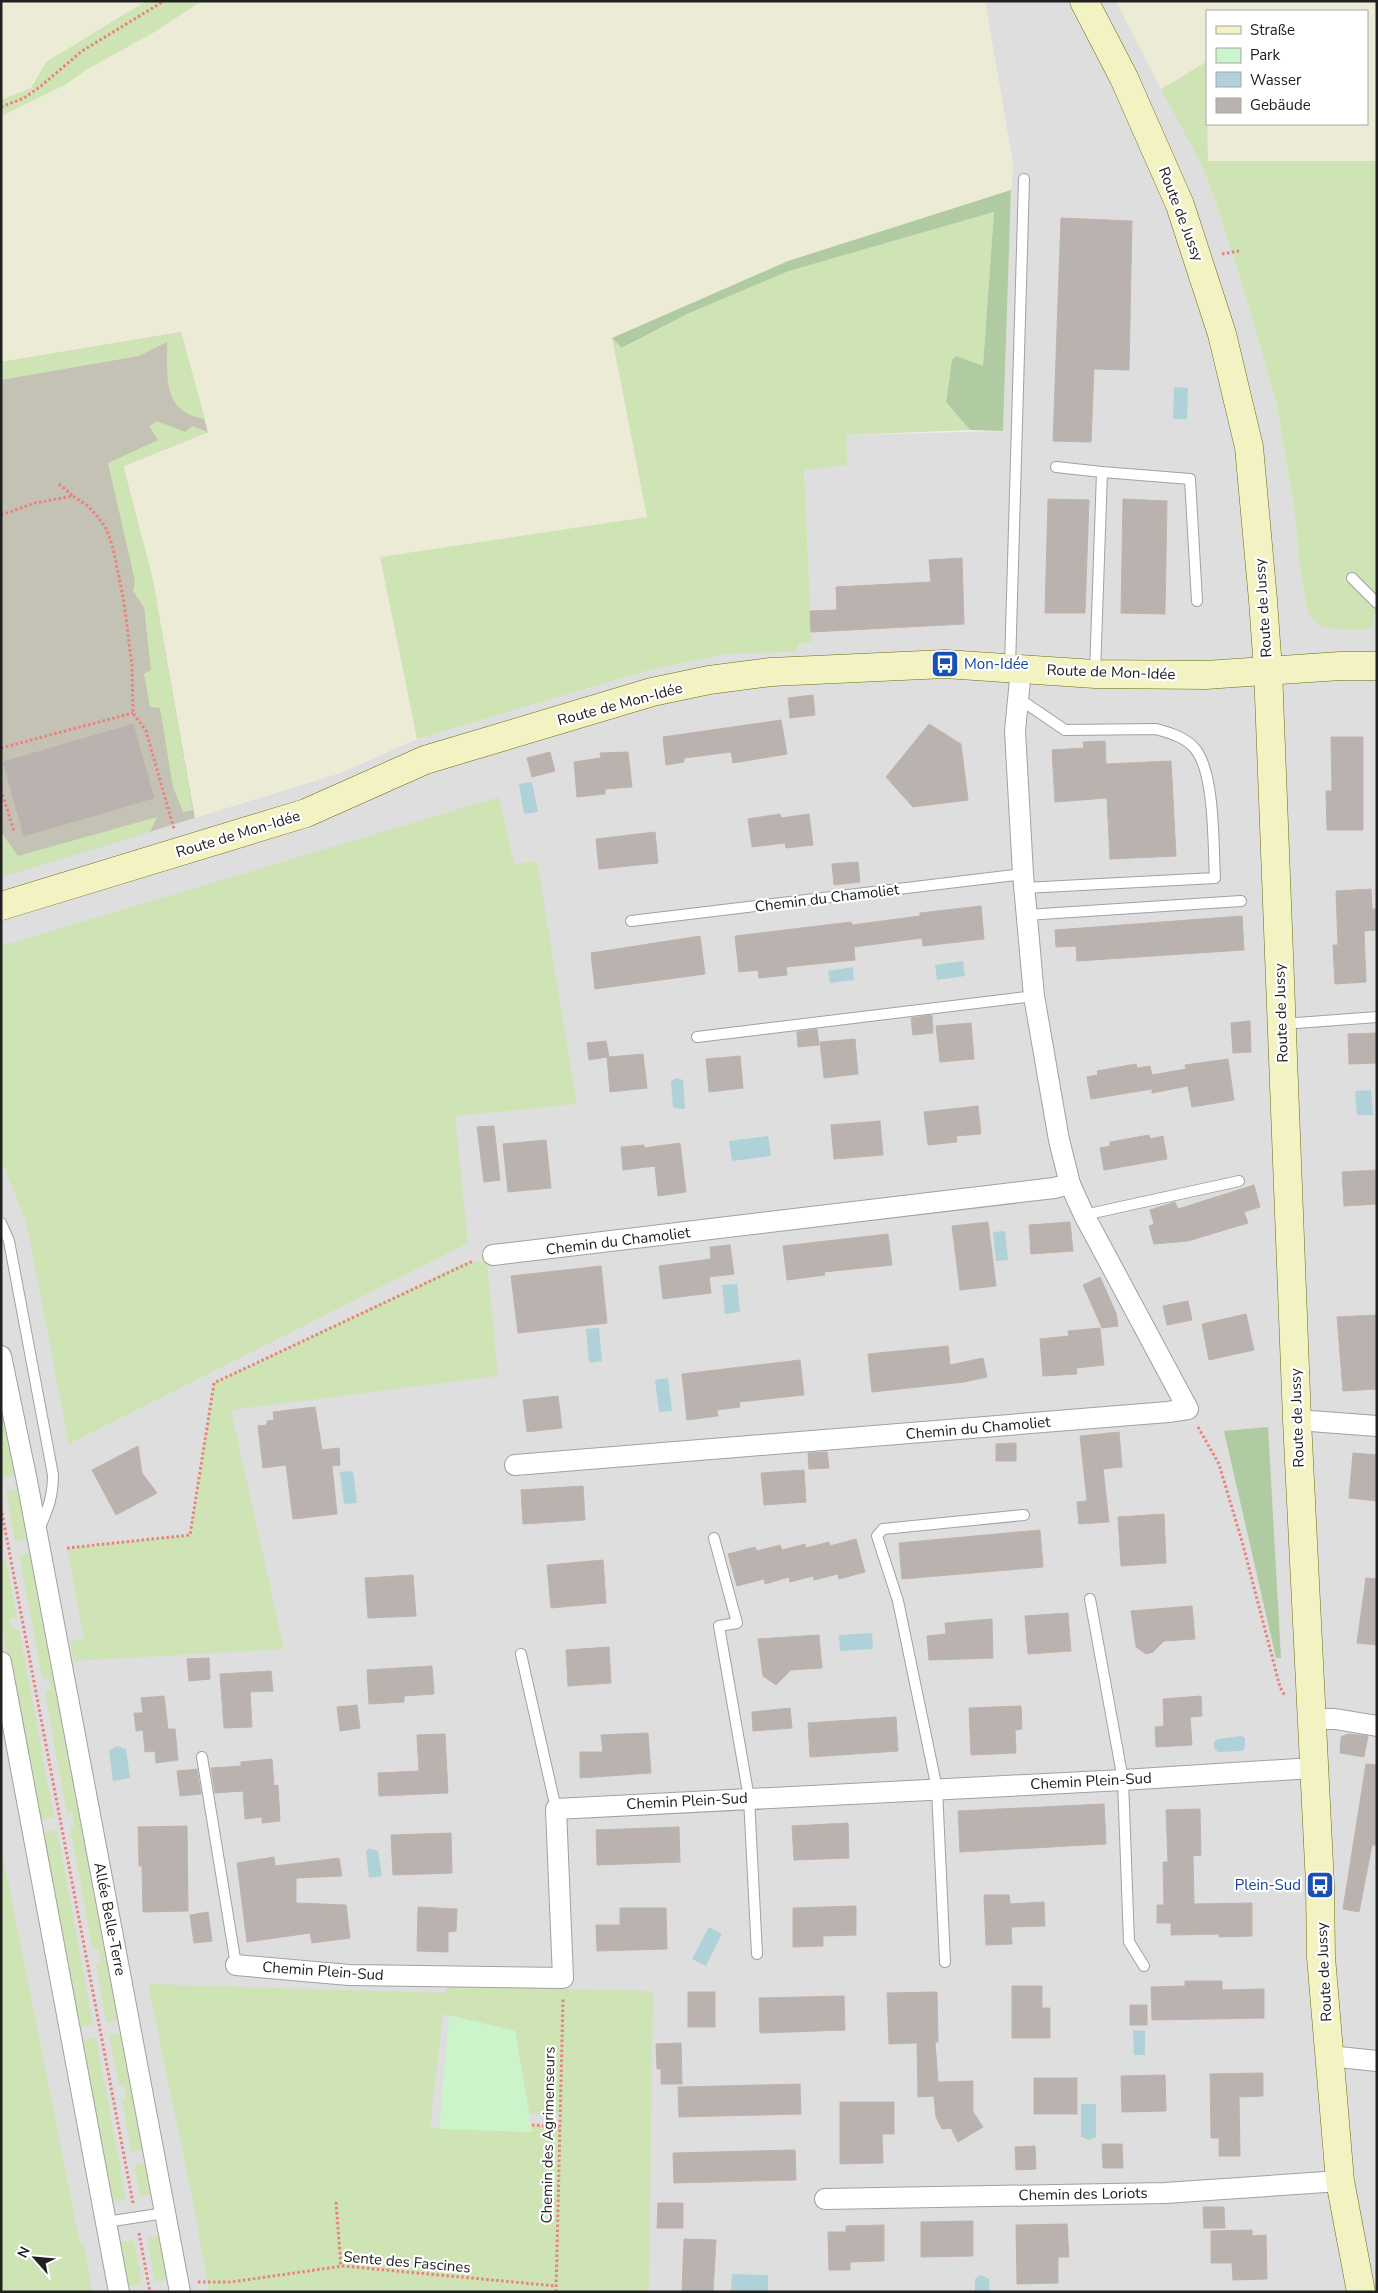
<svg xmlns="http://www.w3.org/2000/svg" width="1378" height="2293" viewBox="0 0 1378 2293" font-family="'Nunito Sans',sans-serif">
<style>
.residential{fill:#dedede}
.construction{fill:#c4c2b4}
.farmland{fill:#ececd6}
.grass{fill:#cfe4b4;fill-rule:evenodd}
.forest{fill:#b0caa1}
.park{fill:#cbf4cb}
.water{fill:#aed2d8}
.building{fill:#b9b2ae;stroke:#c0b3ac}
.lines{fill:none;stroke-linecap:round;stroke-linejoin:round}
.lane-casing{stroke:#a1a1a1;stroke-width:12}
.street-casing{stroke:#a1a1a1;stroke-width:22}
.secondary-casing{stroke:#6a6d11;stroke-width:29}
.path{stroke:#eb817e;stroke-width:3;stroke-dasharray:2.5 2.5;stroke-linecap:butt}
.lane{stroke:#fff;stroke-width:10}
.street{stroke:#fff;stroke-width:20}
.secondary{stroke:#f3f2c3;stroke-width:28}
.labels{text-anchor:middle;stroke-width:4.5;stroke-linejoin:round;paint-order:stroke}
.street-label{font-size:15px;fill:#202020;stroke:#fff}
.transit-label{font-size:15px;fill:#164399;stroke:#fff;text-anchor:start}
</style>
<rect width="100%" height="100%" fill="#f0ede8"/>
<!-- residential -->
<path class="residential" d="M985 1H1116L1200 162 1215 199 1247 301 1276 402 1294 508 1300 570 1308 613 1336 629 1372 630 1374 616 1377 612V2292H1V877L340 773 417 739 646 671 727 654 797 652V644L812 642 804 470 846 435 1003 431 1011 190 1013 165Z"/>
<!-- construction -->
<path class="construction" d="M181 332 208 432 153 581 195 818 1 877V362Z"/>
<!-- farmland -->
<g class="farmland">
<path d="M1 1H146L46 62 31 88 1 100Z"/>
<path d="M202 1H985L1013 165 1011 190 788 261 612 338 647 517 380 557 417 739 340 773 195 818 153 581 123 466 208 432 181 332 1 362V116L65 85 86 70 153 33Z"/>
<path d="M1116 1H1377V161H1208L1207 124H1367V11H1207V107L1206 63 1161 89Z"/>
</g>
<!-- grass -->
<g class="grass">
<path d="M146 1H202L153 33 86 70 65 85 1 116V100L31 88 46 62Z"/>
<path d="M1206 62 1208 161H1377V612L1374 616 1373 630 1336 629 1322 627 1314 621 1308 613 1300 570 1294 508 1276 402 1247 301 1215 199 1200 162 1161 89Z"/>
<path d="M994 212 983 367 952 360 946 402 970 430 846 435 847 465 804 470 812 642 798 644 797 652 727 654 646 671 417 739 380 557 647 517 612 338 623 348 687 314 789 271Z"/>
<path d="M181 332 205 419C161 412 168 375 167 342L139 356 1 380V362Z"/>
<path d="M157 421 185 432 192 426 208 432 123 466 153 581 193 810 183 812 173 787 160 708 150 707 144 674 151 670 144 607 133 591 135 581 108 463 158 440 149 426Z"/>
<path d="M499 797 514 864 537 861 577 1104 455 1116 468 1243 69 1444 26 1221 1 1160V946Z"/>
<path d="M157 817 150 832 1 877V832L18 856Z"/>
<path d="M487 1260 498 1376 231 1410 284 1649 74 1661 70 1642 84 1638 67 1548 190 1535 214 1383 464 1263Z"/>
<path d="M1 1383 18 1475 2 1478 1 1472Z"/>
<path d="M21 1488 30 1539 15 1542 6 1491Z"/>
<path d="M33 1553 120 2020 106 2022 96 1964 101 1963 99 1949 93 1950 70 1827 75 1826 72 1813 67 1814 45 1691 51 1690 48 1677H42L19 1555Z"/>
<path d="M6 1558 17 1617 10 1618 12 1630 19 1629 54 1817 38 1821 1 1623V1559Z"/>
<path d="M57 1830 93 2025 78 2028 41 1833Z"/>
<path d="M1 1845 80 2244H84L92 2292H1Z"/>
<path d="M148 1984 445 1993 447 1986 653 1991 649 2292H209L196 2217ZM443 2014 515 2031 530 2114H560V2127L532 2125V2132L430 2128Z"/>
<path d="M124 2032 146 2149 131 2152 122 2099 127 2098 124 2086H119L109 2035Z"/>
<path d="M96 2038 126 2199 111 2202 81 2040Z"/>
<path d="M149 2162 155 2194 140 2197 134 2165Z"/>
<path d="M162 2235 171 2279 155 2282 147 2238Z"/>
<path d="M134 2240 142 2284 127 2287 119 2243Z"/>
</g>
<!-- forest -->
<g class="forest">
<path d="M1011 190 1003 431 970 430 946 402 952 360 956 356 983 366 994 212 789 271 687 314 622 348 612 338 788 261Z"/>
<path d="M1268 1427 1281 1658H1276L1224 1431Z"/>
</g>
<!-- park -->
<path class="park" d="M449 2015 515 2031 532 2132 439 2129Z"/>
<!-- water -->
<g class="water">
<path d="M1174 387 1188 388 1187 419H1173Z"/>
<path d="M532 782 538 812 524 814 519 784Z"/>
<path d="M963 961 965 976 937 980 935 965Z"/>
<path d="M853 967 854 980 830 983 828 971Z"/>
<path d="M676 1078 683 1080 685 1109 673 1108 671 1082Z"/>
<path d="M1371 1090 1373 1115H1357L1355 1091Z"/>
<path d="M768 1136 771 1156 732 1161 729 1141Z"/>
<path d="M1005 1231 1008 1260 996 1261 993 1232Z"/>
<path d="M737 1284 740 1312 725 1314 722 1285Z"/>
<path d="M599 1328 602 1361 589 1363 586 1329Z"/>
<path d="M668 1378 672 1411 659 1412 655 1380Z"/>
<path d="M353 1471 357 1503 344 1504 340 1472Z"/>
<path d="M872 1633 873 1649 840 1651 839 1635Z"/>
<path d="M1241 1736 1245 1738V1748L1242 1751 1218 1752 1214 1748V1742L1218 1739Z"/>
<path d="M117 1746 126 1749 130 1778 113 1781 109 1751Z"/>
<path d="M369 1848 378 1851 382 1876 369 1878 366 1852Z"/>
<path d="M709 1927 722 1934 706 1966 692 1959Z"/>
<path d="M1133 2030 1145 2031V2055H1134Z"/>
<path d="M1081 2104H1096V2137C1086 2141 1091 2140 1081 2137Z"/>
<path d="M732 2274 768 2275V2292L731 2291Z"/>
<path d="M981 2275 989 2279 990 2292H975V2279Z"/>
</g>
<!-- building -->
<g class="building">
<path d="M1061 218 1132 221 1129 370 1094 369 1091 442 1053 441Z"/>
<path d="M1048 499 1089 500 1085 613H1045Z"/>
<path d="M1123 499 1167 501 1165 614 1121 613Z"/>
<path d="M962 558 964 624 811 632 810 611 837 610 836 587 931 582 929 560Z"/>
<path d="M813 695 815 715 790 718 788 698Z"/>
<path d="M781 720 787 754 733 763 731 752 684 758V762L666 765 663 737Z"/>
<path d="M133 724 154 798 24 836 3 762Z"/>
<path d="M929 724 961 744 968 800 913 807 886 777Z"/>
<path d="M1331 737H1363V830H1327L1326 791H1332Z"/>
<path d="M1105 741 1106 764 1171 761 1176 856 1110 859 1107 798 1055 802 1052 750 1084 748 1083 742Z"/>
<path d="M550 752 555 771 532 777 527 758Z"/>
<path d="M628 752 632 787 605 789V794L577 797 574 762 601 758 600 753Z"/>
<path d="M780 814 781 818 809 814 813 845 786 848 785 843 752 847 748 819Z"/>
<path d="M655 832 658 863 599 869 596 839Z"/>
<path d="M858 862 860 882 834 885 832 864Z"/>
<path d="M1371 889 1372 909H1377V930L1364 931 1366 982 1335 984 1333 945H1338L1336 891Z"/>
<path d="M981 906 984 939 923 946 922 938 854 947 855 960 786 967 787 975 759 978 758 970 739 972 735 936 851 922 852 925 920 916V913Z"/>
<path d="M1242 916 1244 950 1077 961 1076 946 1056 947 1055 930Z"/>
<path d="M700 936 705 974 595 989 591 953Z"/>
<path d="M932 1015 933 1033 913 1035 911 1018Z"/>
<path d="M1250 1021 1251 1052 1233 1053 1231 1023Z"/>
<path d="M971 1023 974 1059 940 1062 936 1026Z"/>
<path d="M817 1029 819 1045 798 1047 797 1032Z"/>
<path d="M1377 1033V1063L1349 1064 1348 1034Z"/>
<path d="M855 1039 858 1074 824 1078 820 1042Z"/>
<path d="M606 1041 609 1057 643 1054 647 1088 610 1092 607 1057 589 1060 587 1043Z"/>
<path d="M740 1056 743 1088 709 1092 706 1059Z"/>
<path d="M1228 1059 1234 1100 1192 1107 1188 1086 1152 1093V1089L1091 1099 1087 1077 1098 1075 1097 1071 1136 1064 1137 1068 1150 1066 1152 1075 1186 1069 1185 1065Z"/>
<path d="M978 1106 981 1134 956 1136 957 1142 928 1145 924 1112Z"/>
<path d="M880 1121 883 1155 834 1159 831 1125Z"/>
<path d="M494 1126 500 1180 484 1182 477 1127Z"/>
<path d="M1149 1135 1150 1139 1163 1136 1167 1159 1104 1170 1100 1148 1110 1146V1142Z"/>
<path d="M546 1140 551 1188 508 1192 503 1144Z"/>
<path d="M680 1143 686 1192 658 1196 655 1166 623 1170 621 1147 644 1145V1148Z"/>
<path d="M1377 1170V1204L1344 1206 1342 1172Z"/>
<path d="M1254 1185 1260 1207 1244 1212 1248 1223 1188 1241 1154 1244 1149 1226 1154 1224 1150 1210 1175 1202 1178 1209Z"/>
<path d="M988 1222 996 1286 960 1290 952 1226Z"/>
<path d="M1070 1222 1073 1251 1031 1254 1029 1225Z"/>
<path d="M888 1234 892 1265 824 1272 825 1275 787 1280 783 1246Z"/>
<path d="M730 1245 734 1274 709 1277 711 1293 663 1299 659 1266 711 1259 710 1247Z"/>
<path d="M601 1266 607 1323 518 1333 511 1276Z"/>
<path d="M1100 1277 1116 1313 1118 1326 1102 1328 1083 1285Z"/>
<path d="M1188 1301 1192 1320 1167 1325 1163 1306Z"/>
<path d="M1246 1314 1254 1350 1209 1360 1202 1324Z"/>
<path d="M1377 1315V1389L1343 1391 1337 1317Z"/>
<path d="M1100 1328 1104 1365 1076 1368 1077 1374 1043 1376 1040 1339 1069 1336 1068 1331Z"/>
<path d="M948 1346 950 1365 983 1358 987 1377 964 1382 872 1392 868 1354Z"/>
<path d="M800 1360 804 1395 739 1402 740 1407 717 1410 718 1416 687 1420 682 1374Z"/>
<path d="M558 1396 562 1428 527 1432 523 1400Z"/>
<path d="M315 1407 322 1450 339 1448 340 1465 332 1466 337 1514 293 1519 286 1465 263 1468 258 1426 267 1425V1421L274 1420 273 1412Z"/>
<path d="M1119 1432 1122 1467 1103 1469 1109 1522 1079 1524 1077 1502 1087 1501 1080 1436Z"/>
<path d="M1016 1443V1461H996V1444Z"/>
<path d="M138 1446 142 1473 157 1493 116 1515 92 1470Z"/>
<path d="M827 1452 829 1468 809 1469 808 1453Z"/>
<path d="M1353 1453 1377 1455V1501L1349 1498Z"/>
<path d="M804 1470 806 1502 764 1505 761 1473Z"/>
<path d="M583 1486 585 1520 523 1524 521 1490Z"/>
<path d="M1164 1514 1166 1563 1121 1566 1118 1517Z"/>
<path d="M1040 1530 1043 1567 902 1579 899 1543Z"/>
<path d="M856 1539 865 1572 839 1579 838 1574 814 1580 813 1576 790 1582 789 1577 765 1584 764 1579 737 1586 728 1554 755 1547 757 1551 780 1545 782 1550 805 1544 806 1548 829 1542 830 1546Z"/>
<path d="M603 1560 606 1603 551 1608 547 1565Z"/>
<path d="M413 1575 416 1616 368 1618 365 1578Z"/>
<path d="M1366 1578 1377 1579V1645L1357 1643Z"/>
<path d="M1192 1606 1195 1639 1164 1641 1153 1652 1146 1654 1136 1647 1131 1611Z"/>
<path d="M1068 1613 1071 1651 1028 1654 1025 1616Z"/>
<path d="M992 1619 993 1658 929 1660 927 1636 946 1634 945 1623Z"/>
<path d="M819 1635 822 1668 791 1670 776 1685 763 1676 758 1639Z"/>
<path d="M609 1647 611 1683 568 1686 566 1650Z"/>
<path d="M209 1658 210 1679 189 1681 187 1659Z"/>
<path d="M432 1666 434 1694 404 1696V1702L369 1704 367 1670Z"/>
<path d="M271 1671 273 1691 250 1692 252 1727 224 1728 220 1674Z"/>
<path d="M164 1696 168 1729H175L178 1760 156 1763 155 1751 145 1752 143 1730 136 1731 134 1713H143L141 1698Z"/>
<path d="M1201 1696 1202 1716 1190 1717 1192 1745 1156 1747 1155 1727 1164 1726 1163 1699Z"/>
<path d="M357 1705 360 1728 340 1731 337 1707Z"/>
<path d="M1021 1706 1022 1729 1015 1730 1016 1753 971 1755 969 1708Z"/>
<path d="M790 1708 792 1728 753 1731 752 1712Z"/>
<path d="M896 1717 898 1751 810 1757 808 1723Z"/>
<path d="M648 1733 651 1773 580 1778V1752H603L601 1735Z"/>
<path d="M445 1734 448 1793 379 1796 378 1773 419 1771 417 1735Z"/>
<path d="M1348 1734 1368 1736 1364 1757 1340 1753 1341 1737Z"/>
<path d="M272 1759 274 1786 278 1785 280 1821 262 1823V1817L245 1819 243 1791 215 1793 211 1768 241 1766V1762Z"/>
<path d="M1366 1764 1377 1765V1845H1372L1359 1912 1343 1909Z"/>
<path d="M197 1769 201 1794 180 1796 177 1771Z"/>
<path d="M1104 1804 1106 1844 960 1852 958 1811Z"/>
<path d="M1200 1809 1201 1855 1193 1856 1194 1904 1252 1903V1936L1219 1937V1934L1171 1935V1923H1157V1905H1164L1163 1862H1168L1166 1810Z"/>
<path d="M848 1823 849 1858 794 1860 792 1826Z"/>
<path d="M187 1826 188 1911 143 1912 142 1866H139L138 1827Z"/>
<path d="M679 1827 680 1862 597 1865 596 1830Z"/>
<path d="M451 1833 452 1873 393 1875 391 1835Z"/>
<path d="M274 1857 275 1866 339 1858 342 1876 296 1878V1903L346 1905 350 1938 312 1943 310 1933 247 1942 237 1863Z"/>
<path d="M984 1895H1009L1010 1904 1044 1902 1045 1926 1011 1927 1012 1944 986 1945Z"/>
<path d="M856 1906V1935L823 1936V1946L793 1947V1908Z"/>
<path d="M418 1907 457 1909 456 1931 448 1932V1952L417 1951Z"/>
<path d="M620 1908H666L667 1949 597 1951 596 1925H620Z"/>
<path d="M208 1912 212 1941 194 1943 190 1915Z"/>
<path d="M1185 1981H1222V1990L1264 1989V2018L1152 2020 1151 1987 1185 1986Z"/>
<path d="M1012 1986H1042V2008H1050V2038H1012Z"/>
<rect x="688" y="1992" width="27" height="35"/>
<path d="M937 1992 938 2042H935L938 2082 973 2081V2112L983 2127 958 2142 951 2128 942 2129 936 2117 934 2096 918 2097 917 2043 889 2044 887 1993Z"/>
<path d="M844 1996 845 2030 760 2033 759 1998Z"/>
<rect x="1130" y="2005" width="17" height="20"/>
<path d="M681 2043 682 2084H661V2069H657L656 2044Z"/>
<path d="M1263 2073V2096L1239 2097 1240 2156H1219V2138H1211L1210 2074Z"/>
<path d="M1165 2075 1166 2111 1122 2112 1121 2076Z"/>
<rect x="1034" y="2078" width="43" height="36"/>
<path d="M800 2084 801 2114 679 2117 678 2087Z"/>
<path d="M840 2102H894V2134H882L883 2163 840 2164Z"/>
<path d="M1102 2144H1122L1123 2168H1103Z"/>
<path d="M1035 2146 1036 2169 1016 2170 1015 2147Z"/>
<path d="M795 2150 796 2180 674 2183 673 2153Z"/>
<path d="M658 2203H683V2228H657Z"/>
<path d="M1203 2207H1224L1225 2228H1204Z"/>
<path d="M973 2221V2256L921 2257V2222Z"/>
<path d="M1067 2224 1069 2257H1058V2283L1017 2284 1016 2225Z"/>
<path d="M884 2225V2261L850 2262V2270H829L828 2232H846V2226Z"/>
<path d="M1252 2230V2236L1266 2235 1267 2279 1233 2280 1232 2263H1211V2231Z"/>
<path d="M684 2239 716 2240 713 2292H682Z"/>
</g>
<g class="lines">
<!-- lane casing -->
<g class="lane-casing">
<g id="lane">
<path d="M1056 467 1102 472"/>
<path d="M1352 578 1377 603"/>
<path d="M1010 667 1024 179"/>
<path d="M1095 673 1102 472 1190 479 1197 601"/>
<path d="M1018 698 1065 730 1156 729C1170 733 1186 737 1196 750 1215 775 1213 845 1215 878L1024 888"/>
<path d="M1026 915 1241 901"/>
<path d="M631 921 1023 874"/>
<path d="M1283 1024 1377 1017"/>
<path d="M697 1037 1034 996"/>
<path d="M1084 1215 1239 1181"/>
<path d="M1 1223 9 1241 53 1475C53 1496 48 1510 39 1529"/>
<path d="M714 1538 737 1623 719 1626 749 1798 757 1954"/>
<path d="M1090 1599 1123 1780 1129 1942 1144 1966"/>
<path d="M521 1654 556 1809"/>
<path d="M202 1757 236 1965"/>
<path d="M945 1962 937 1789 898 1601 877 1536 883 1529 1024 1515"/>
<path d="M106 2222 165 2213"/>
</g>
</g>
<!-- street casing -->
<g class="street-casing">
<g id="street">
<path d="M493 1255 1054 1188 1070 1184"/>
<path d="M1 1356 27 1481 180 2292"/>
<path d="M1297 1420 1377 1426"/>
<path d="M515 1465 1168 1412 1188 1409 1084 1215 1070 1184 1059 1140 1034 996 1023 874 1015 731 1021 669"/>
<path d="M1 1662 119 2292"/>
<path d="M1311 1719H1335L1377 1726"/>
<path d="M236 1965 349 1975 563 1978 556 1809 1123 1780 1313 1768"/>
<path d="M1329 2056 1377 2061"/>
<path d="M825 2199 1165 2193 1340 2181"/>
</g>
</g>
<!-- secondary casing -->
<g class="secondary-casing">
<g id="secondary">
<path d="M1084 1 1124 78 1180 205 1222 334 1249 447 1263 600 1268 670 1297 1420 1320 1885 1321 1957 1340 2181 1361 2292"/>
<path d="M1 906 306 813 425 760 652 692 709 680 771 672 945 664 1095 674 1205 675 1340 666H1377"/>
</g>
</g>
<!-- path -->
<g class="path">
<path d="M1 107 24 98 41 86 82 51 164 1"/>
<path d="M1222 254 1239 251"/>
<path d="M59 484 73 496"/>
<path d="M1 515 35 503 73 496 88 506 98 517 107 530 113 548 124 602 132 666 133 713 146 731 174 829"/>
<path d="M1 748 133 713"/>
<path d="M1 790 14 831"/>
<path d="M1198 1427 1219 1464 1243 1545 1280 1687 1285 1696"/>
<path d="M1 1508 133 2203"/>
<path d="M67 1548 190 1535 214 1383 473 1261"/>
<path d="M532 2125 560 2127"/>
<path d="M336 2202 341 2267"/>
<path d="M139 2233 150 2292"/>
<path d="M198 2282H231L343 2266 556 2286"/>
<path d="M556 2292 563 1999"/>
</g>
<!-- lane -->
<use href="#lane" class="lane"/>
<!-- street -->
<use href="#street" class="street"/>
<!-- secondary -->
<use href="#secondary" class="secondary"/>
</g>
<!-- icons -->
<defs>
<g id="bus-square" transform="scale(1.4375)"><rect x="-9" y="-9" width="18" height="18" rx="4" fill="#1a4fb4" stroke="#fff"/><path d="M-5-6H5V4H4V6H2V4H-2V6H-4V4H-5ZM-3.5-4V0h7V-4ZM-3.5 1.2v1.5H-2V1.2ZM2 1.2v1.5H3.5V1.2Z" fill="#fff"/></g>
</defs>
<g fill-rule="evenodd">
<use href="#bus-square" x="945" y="664"/>
<use href="#bus-square" x="1320" y="1885"/>
</g>
<g class="labels">
<!-- street labels -->
<g class="street-label">
<text transform="translate(1181 214) rotate(69)" y="5">Route de Jussy</text>
<text transform="translate(1263 608) rotate(-94)" y="5">Route de Jussy</text>
<text transform="translate(1111 672) rotate(2)" y="5">Route de Mon-Idée</text>
<text transform="translate(620 704) rotate(-15)" y="5">Route de Mon-Idée</text>
<text transform="translate(238 834) rotate(-17)" y="5">Route de Mon-Idée</text>
<text transform="translate(827 898) rotate(-7)" y="5">Chemin du Chamoliet</text>
<text transform="translate(1281 1013) rotate(-92)" y="5">Route de Jussy</text>
<text transform="translate(618 1241) rotate(-7)" y="5">Chemin du Chamoliet</text>
<text transform="translate(1297 1418) rotate(-92)" y="5">Route de Jussy</text>
<text transform="translate(978 1428) rotate(-5)" y="5">Chemin du Chamoliet</text>
<text transform="translate(1091 1781) rotate(-3)" y="5">Chemin Plein-Sud</text>
<text transform="translate(687 1801) rotate(-3)" y="5">Chemin Plein-Sud</text>
<text transform="translate(110 1919) rotate(79)" y="5">Allée Belle-Terre</text>
<text transform="translate(323 1971) rotate(4)" y="5">Chemin Plein-Sud</text>
<text transform="translate(1324 1972) rotate(-93)" y="5">Route de Jussy</text>
<text transform="translate(548 2135) rotate(-89)" y="5">Chemin des Agrimenseurs</text>
<text transform="translate(1083 2194) rotate(-1)" y="5">Chemin des Loriots</text>
<text transform="translate(407 2262) rotate(5)" y="5">Sente des Fascines</text>
</g>
<!-- transit labels -->
<g class="transit-label">
<text x="964" y="669">Mon-Idée</text>
<text x="1301" y="1890" text-anchor="end">Plein-Sud</text>
</g>
</g>
<!-- border -->
<rect width="1378" height="2293" fill="none" stroke="#202020" stroke-width="5"/>
<!-- legend -->
<rect x="1206" y="10" width="162" height="115" fill="#ffffff" stroke="#a6a6a6"/>
<rect x="1216" y="26" width="25" height="8" fill="#f3f2c3" stroke="#a6a6a6"/>
<text x="1250" y="35" font-size="15" fill="#202020">Straße</text>
<rect x="1216" y="48" width="25" height="15" fill="#cbf4cb" stroke="#a6a6a6"/>
<text x="1250" y="60" font-size="15" fill="#202020">Park</text>
<rect x="1216" y="72" width="25" height="15" fill="#aed2d8" stroke="#a6a6a6"/>
<text x="1250" y="85" font-size="15" fill="#202020">Wasser</text>
<rect x="1216" y="98" width="25" height="15" fill="#b9b2ae" stroke="#a6a6a6"/>
<text x="1250" y="110" font-size="15" fill="#202020">Gebäude</text>
<!-- north arrow -->
<g transform="translate(35 2258) rotate(297)" stroke="#ffffff" stroke-width="4" paint-order="stroke">
<path d="M0-4L9 19L0 12L-9 19Z" fill="#202020"/>
<text y="-8" font-size="14" font-weight="bold" text-anchor="middle" fill="#202020">N</text>
</g>
</svg>
